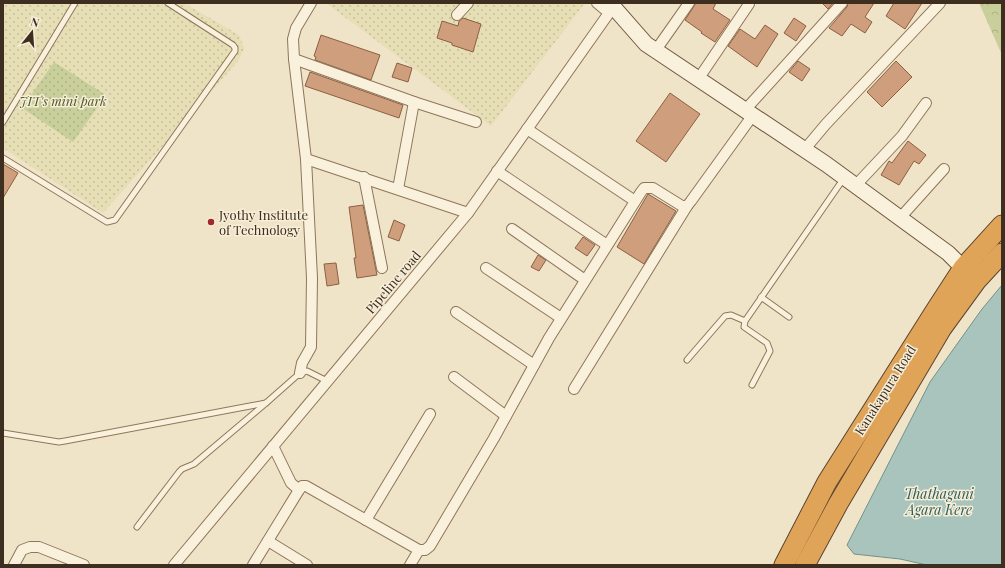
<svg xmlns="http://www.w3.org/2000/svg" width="1005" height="568" viewBox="0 0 1005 568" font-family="'Playfair Display',serif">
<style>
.farmland{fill:url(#farmland-dots)}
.forest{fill:url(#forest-crowns)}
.park{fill:url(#park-dots)}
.water{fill:#a9c4bc;stroke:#6f938a}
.building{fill:#cf9f7d;stroke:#8d5f41}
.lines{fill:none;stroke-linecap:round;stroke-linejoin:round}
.lane-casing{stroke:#8d765c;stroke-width:7}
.street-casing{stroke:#8d765c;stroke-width:12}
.secondary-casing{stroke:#6f573f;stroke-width:17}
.highway-casing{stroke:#5b4430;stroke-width:21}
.lane{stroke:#faf1dc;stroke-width:5}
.street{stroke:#faf1dc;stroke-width:10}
.secondary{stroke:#faf1dc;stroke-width:15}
.highway{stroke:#e0a458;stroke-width:19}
.poi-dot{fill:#9e2a2b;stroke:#f7eed8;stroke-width:1.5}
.labels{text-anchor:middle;stroke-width:3;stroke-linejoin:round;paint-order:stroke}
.park-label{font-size:13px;font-style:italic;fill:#4d5a26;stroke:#f7eed8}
.poi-label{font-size:13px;fill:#3d2e20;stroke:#f7eed8;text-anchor:start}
.street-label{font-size:13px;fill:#3d2e20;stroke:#f7eed8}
.water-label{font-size:14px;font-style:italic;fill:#2f5d5a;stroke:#f7eed8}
</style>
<defs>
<pattern id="farmland-dots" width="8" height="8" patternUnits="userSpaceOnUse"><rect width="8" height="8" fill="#e6deb5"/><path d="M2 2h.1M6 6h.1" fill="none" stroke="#c6bf9b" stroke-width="1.8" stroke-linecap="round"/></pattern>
<pattern id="forest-crowns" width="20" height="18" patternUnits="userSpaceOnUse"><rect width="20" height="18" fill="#c9cf9b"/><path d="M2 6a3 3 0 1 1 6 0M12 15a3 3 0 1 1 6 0" fill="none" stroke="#aeb285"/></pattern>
<pattern id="park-dots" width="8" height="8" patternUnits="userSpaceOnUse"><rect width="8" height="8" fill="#c9cf9b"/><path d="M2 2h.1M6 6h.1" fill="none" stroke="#aeb285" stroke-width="1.8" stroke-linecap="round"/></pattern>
</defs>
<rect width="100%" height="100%" fill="#f0e4c8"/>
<!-- farmland -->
<g class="farmland">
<path d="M3 3H184L239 35 244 48 239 60 103 213 3 148Z"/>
<path d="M326 3H585L491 126Z"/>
</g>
<!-- forest -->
<path class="forest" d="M979 3H1002V55Z"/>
<!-- park -->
<path class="park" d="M54 62 106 95 73 142 22 108Z"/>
<!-- water -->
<path class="water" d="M1002 285V565H927L900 559 854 554 847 545 930 382 982 309Z"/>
<!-- building -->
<g class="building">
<path d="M696 3H716L713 9 730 20 715 42 701 33 702 32 685 20Z"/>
<path d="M822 3H833L828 9Z"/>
<path d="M848 3H874L865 17 872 22 865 33 851 24 842 36 829 28 847 7Z"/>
<path d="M894 3H922L905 29 886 16Z"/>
<path d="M463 18 481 24 473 52 452 45V43L437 38 442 21 458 26 459 21Z"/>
<path d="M794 18 806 26 796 41 784 33Z"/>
<path d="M765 25 778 34 757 67 728 46 740 29 755 39Z"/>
<path d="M321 35 380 55 371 80 315 60 316 57 314 56Z"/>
<path d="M798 61 810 69 802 81 789 72Z"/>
<path d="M896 61 912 77 882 107 867 92Z"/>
<path d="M397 63 412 68 408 82 392 77Z"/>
<path d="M310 72 403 105 399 118 305 86Z"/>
<path d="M670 93 700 114 666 162 636 141Z"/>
<path d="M908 141 926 155 919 164 914 161 899 185 881 175 889 161 892 163Z"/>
<path d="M3 164 18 173 3 198Z"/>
<path d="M648 194 676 211 644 264 617 247Z"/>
<path d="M363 205 377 275 357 278 354 258H356L349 207Z"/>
<path d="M394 220 405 225 399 241 388 237Z"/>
<path d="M583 237 595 245 587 256 575 248Z"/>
<path d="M538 255 546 260 539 271 531 267Z"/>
<path d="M336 263 339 284 327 286 324 264Z"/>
</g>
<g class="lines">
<!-- lane casing -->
<g class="lane-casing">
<g id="lane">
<path d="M3 122 75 3"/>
<path d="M3 158 107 222 115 220 235 51V48L233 45 168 3"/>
<path d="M761 297 789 317"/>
<path d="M687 360 725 316 731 315 745 321"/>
<path d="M752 385 770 351 767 343 744 327 745 321 844 178"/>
<path d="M3 433 59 442 65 441 266 403"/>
<path d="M137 527 179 472 182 469 194 464 266 403 300 373 307 371 327 381"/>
</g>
</g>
<!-- street casing -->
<g class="street-casing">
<g id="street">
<path d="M597 3 609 13"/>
<path d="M457 15 468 3"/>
<path d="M656 50 689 3"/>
<path d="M294 59 414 102 476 122"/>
<path d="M699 78 749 4"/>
<path d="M746 109 842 3"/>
<path d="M527 129 635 201"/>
<path d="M805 149 826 124 940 3"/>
<path d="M306 159 468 213"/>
<path d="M497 171 607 245"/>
<path d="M364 177 382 268"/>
<path d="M856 185 902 136 926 103"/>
<path d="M398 189 414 102"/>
<path d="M900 218 944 169"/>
<path d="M512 229 585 280"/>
<path d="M486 268 561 318"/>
<path d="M456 312 534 365"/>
<path d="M300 373 302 363 311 347 312 278 306 159 294 59 293 39 296 28 311 3"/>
<path d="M454 377 506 416"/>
<path d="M574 389 687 206"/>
<path d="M273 446 291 483 299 490"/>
<path d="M366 520 430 414"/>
<path d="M268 541 307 565"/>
<path d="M14 565 22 550 30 547H39L84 565"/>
<path d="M174 565 468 213 616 3"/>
<path d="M253 565 299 490 302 486H306L419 550H425L430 546 494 438 549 338 641 192 644 188H653L682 206H687L691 201 753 115"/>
<path d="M410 565 419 550"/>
</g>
</g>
<!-- secondary casing -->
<g class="secondary-casing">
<path id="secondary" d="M610 3 646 44 826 164 948 253 963 268"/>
</g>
<!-- highway casing -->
<g class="highway-casing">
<g id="highway">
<path d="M784 565 827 482 935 311 963 268 1002 225"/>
<path d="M805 565 838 504 942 328 977 280 1002 253"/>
</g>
</g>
<!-- lane -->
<use href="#lane" class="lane"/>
<!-- street -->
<use href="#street" class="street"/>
<!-- secondary -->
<use href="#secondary" class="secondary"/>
<!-- highway -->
<use href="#highway" class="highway"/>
</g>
<!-- markers -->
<circle class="poi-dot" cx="211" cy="222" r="4"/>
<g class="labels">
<!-- park labels -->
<g class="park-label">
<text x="63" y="106">JIT's mini park</text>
</g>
<!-- poi labels -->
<g class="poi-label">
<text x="219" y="220">Jyothy Institute<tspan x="219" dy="15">of Technology</tspan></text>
</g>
<!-- street labels -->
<g class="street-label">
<text transform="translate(393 282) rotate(-50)" y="5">Pipeline road</text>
<text transform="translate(885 390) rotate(-58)" y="5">Kanakapura Road</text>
</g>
<!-- water labels -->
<g class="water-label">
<text x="939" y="499">Thathaguni<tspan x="939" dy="16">Agara Kere</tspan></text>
</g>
</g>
<!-- border -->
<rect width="1005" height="568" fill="none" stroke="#3d2e20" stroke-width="8"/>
<!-- north arrow -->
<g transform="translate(32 32) rotate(17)" stroke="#f7eed8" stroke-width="3" paint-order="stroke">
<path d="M0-3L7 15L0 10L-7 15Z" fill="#3d2e20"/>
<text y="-6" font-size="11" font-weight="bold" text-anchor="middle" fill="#3d2e20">N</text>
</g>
</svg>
